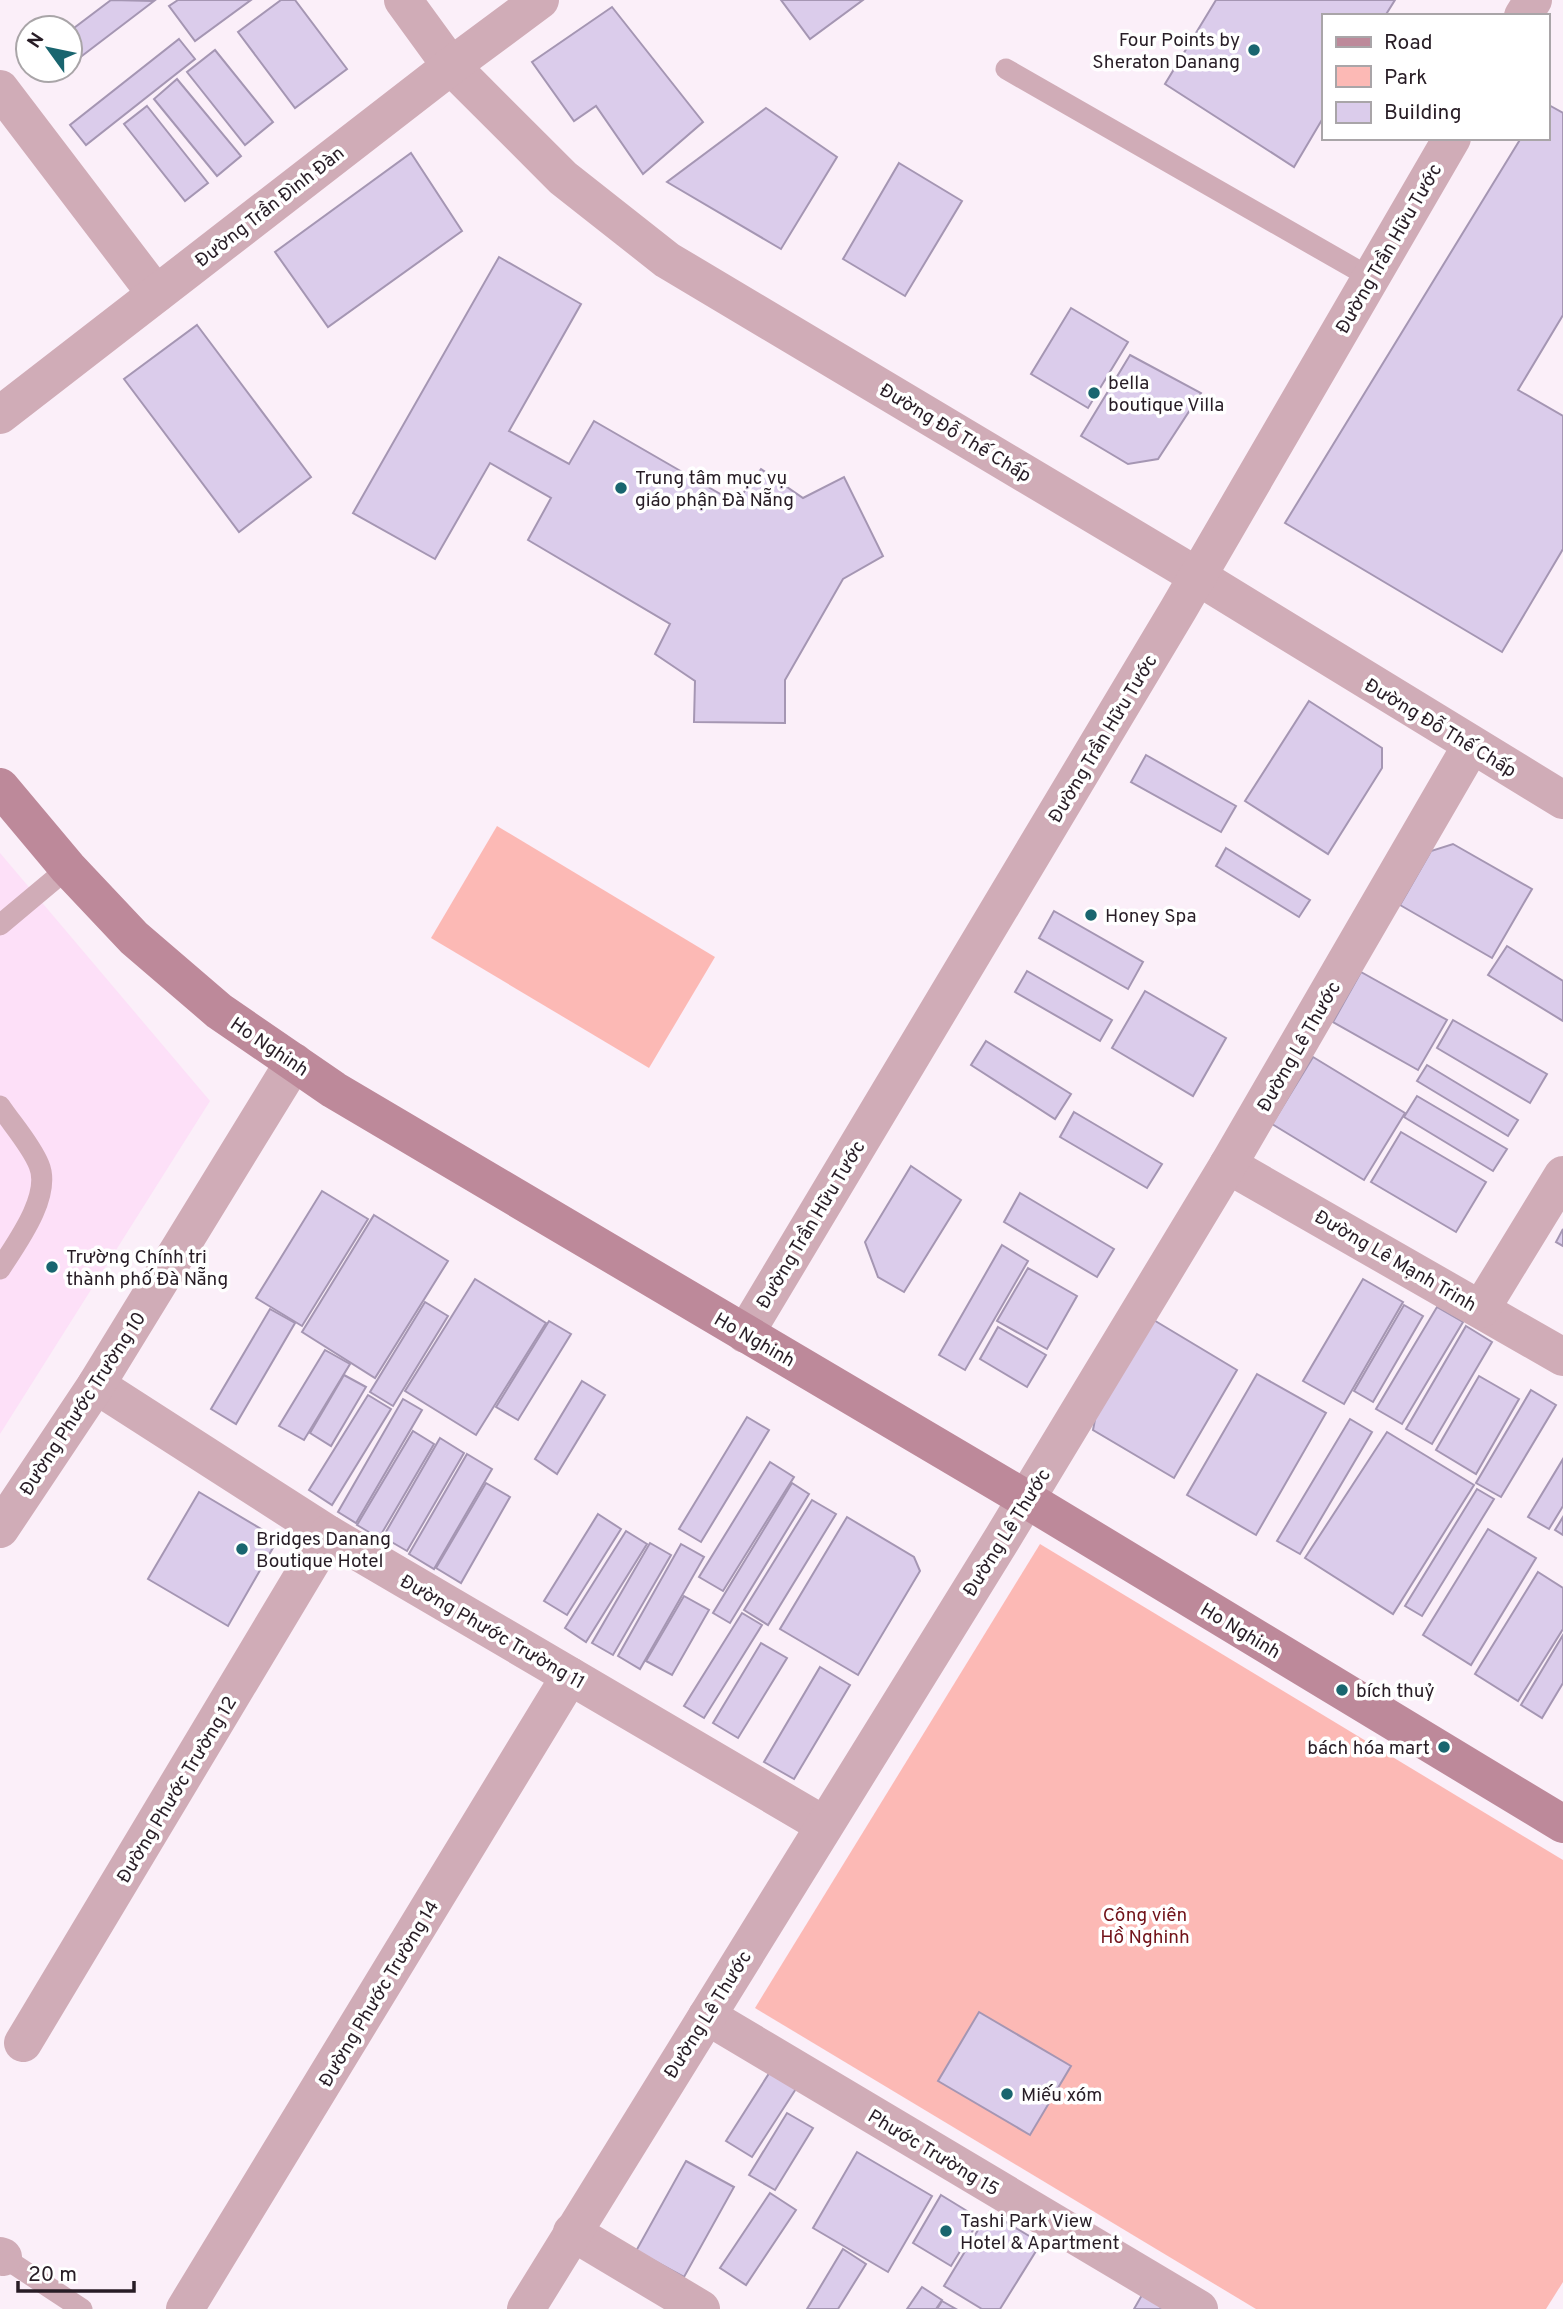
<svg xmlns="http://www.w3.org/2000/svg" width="1563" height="2309" viewBox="0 0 1563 2309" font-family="Overpass,sans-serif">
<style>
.built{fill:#fde0f8}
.green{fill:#fcb9b5}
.building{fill:#dbcceb;stroke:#a596b3;stroke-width:2}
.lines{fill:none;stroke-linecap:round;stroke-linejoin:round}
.lane{stroke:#d0acb7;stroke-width:21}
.street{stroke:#d0acb7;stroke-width:38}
.secondary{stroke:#bd899a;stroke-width:38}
.poi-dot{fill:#19656f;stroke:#fff;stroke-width:2.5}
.labels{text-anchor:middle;stroke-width:7;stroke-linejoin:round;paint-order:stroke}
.poi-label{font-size:19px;fill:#281d26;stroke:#fff;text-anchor:start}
.street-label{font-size:19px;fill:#281d26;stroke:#fff}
.park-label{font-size:19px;fill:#72131a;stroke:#fff}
</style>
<rect width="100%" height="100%" fill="#fbeff9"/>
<!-- built -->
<path class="built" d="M0 853 210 1101 0 1434Z"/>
<!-- green -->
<g class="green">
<path d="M497 826 715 957 649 1068 431 938Z"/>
<path d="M1040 1544 1563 1860V2282L1546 2309H1256L755 2008Z"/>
</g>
<!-- building -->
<g class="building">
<path d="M111 0 154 1 70 65V31Z"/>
<path d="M178 0H251L195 41 169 6Z"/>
<path d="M281 0H295L347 69 295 108 238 32Z"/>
<path d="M781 0H863L810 39Z"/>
<path d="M1216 0H1395L1385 16H1323V118L1294 167 1165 84Z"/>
<path d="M612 7 703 122 643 174 596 106 574 121 532 62Z"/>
<path d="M179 39 195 59 86 145 70 125Z"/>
<path d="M215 50 273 122 245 145 187 72Z"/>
<path d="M41 70H64L49 81Z"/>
<path d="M177 79 241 156 217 176 154 99Z"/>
<path d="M1547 104 1563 113V315L1518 390 1563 416V549L1502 652 1285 523 1521 138H1547Z"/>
<path d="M147 106 208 183 185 201 124 124Z"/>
<path d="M766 108 837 157 781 249 667 182Z"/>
<path d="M411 153 462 231 328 327 275 252Z"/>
<path d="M899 163 962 201 905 296 843 259Z"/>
<path d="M499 257 581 304 509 431 569 464 594 421 736 503 761 469 803 498 844 477 883 556 843 579 785 680V723L694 722 695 681 655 654 670 624 528 540 551 498 490 463 435 559 353 513Z"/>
<path d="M1071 308 1128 342 1088 408 1031 374Z"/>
<path d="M197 325 311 477 239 532 124 379Z"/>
<path d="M1130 355 1201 393 1158 459 1128 464 1081 436Z"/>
<path d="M1309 701 1382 748V768L1328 854 1245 801Z"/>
<path d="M1146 755 1236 806 1221 832 1131 782Z"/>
<path d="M1453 844 1532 889 1492 958 1400 905 1431 851Z"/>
<path d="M1226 848 1310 900 1299 917 1216 866Z"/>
<path d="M1054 911 1143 962 1128 989 1039 938Z"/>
<path d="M1507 946 1563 981V1021L1488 975Z"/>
<path d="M1027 971 1112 1020 1100 1041 1015 992Z"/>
<path d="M1361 972 1447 1020 1418 1070 1333 1022Z"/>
<path d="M1145 991 1226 1038 1193 1096 1112 1048Z"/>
<path d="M1453 1020 1547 1074 1530 1103 1437 1048Z"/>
<path d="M986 1041 1071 1094 1055 1119 971 1065Z"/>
<path d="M1313 1057 1405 1113 1364 1180 1272 1124Z"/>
<path d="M1427 1065 1518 1120 1508 1136 1417 1081Z"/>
<path d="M1417 1096 1507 1149 1493 1171 1404 1117Z"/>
<path d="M1074 1112 1162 1164 1147 1188 1060 1137Z"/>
<path d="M1401 1132 1486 1182 1456 1232 1371 1182Z"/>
<path d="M911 1166 961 1200 904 1292 878 1277 865 1242Z"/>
<path d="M322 1191 368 1219 302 1326 256 1298Z"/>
<path d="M1020 1193 1114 1249 1097 1277 1004 1222Z"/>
<path d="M374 1215 448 1261 375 1378 302 1332Z"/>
<path d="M1563 1229V1246L1556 1242Z"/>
<path d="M1002 1245 1028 1261 965 1370 939 1355Z"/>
<path d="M1028 1268 1077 1296 1047 1349 997 1321Z"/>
<path d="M475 1279 546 1323 476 1435 405 1391Z"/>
<path d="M1363 1279 1403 1302 1344 1404 1303 1381Z"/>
<path d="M425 1302 448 1316 393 1406 370 1392Z"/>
<path d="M1404 1305 1423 1316 1373 1402 1354 1391Z"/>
<path d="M1437 1307 1463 1322 1402 1424 1376 1409Z"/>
<path d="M270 1309 295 1323 236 1424 211 1409Z"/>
<path d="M1147 1316 1237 1370 1174 1478 1093 1430 1100 1393Z"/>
<path d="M549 1321 571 1334 518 1420 496 1407Z"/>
<path d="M1466 1326 1492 1342 1432 1444 1406 1429Z"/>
<path d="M998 1327 1046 1355 1027 1387 980 1359Z"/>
<path d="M325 1350 350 1364 304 1440 279 1426Z"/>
<path d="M1257 1374 1326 1413 1256 1535 1187 1495Z"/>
<path d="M344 1375 366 1387 331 1446 310 1433Z"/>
<path d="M1479 1376 1519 1399 1476 1474 1436 1450Z"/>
<path d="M582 1381 605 1395 557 1474 535 1459Z"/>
<path d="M1531 1390 1556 1405 1501 1497 1476 1483Z"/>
<path d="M368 1395 391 1409 332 1505 309 1490Z"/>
<path d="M403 1399 422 1410 356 1523 338 1512Z"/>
<path d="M747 1417 769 1430 701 1542 679 1529Z"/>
<path d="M1350 1419 1372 1432 1300 1554 1277 1541Z"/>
<path d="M413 1431 434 1444 379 1538 357 1525Z"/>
<path d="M1387 1432 1474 1485 1393 1614 1305 1558Z"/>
<path d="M440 1438 464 1453 407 1551 383 1537Z"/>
<path d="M467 1454 492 1469 434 1569 409 1554Z"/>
<path d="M1563 1459V1506L1549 1529 1528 1517Z"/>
<path d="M770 1462 794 1477 723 1591 699 1577Z"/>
<path d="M486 1483 510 1497 461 1583 436 1568Z"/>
<path d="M792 1483 809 1494 730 1623 713 1613Z"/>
<path d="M1477 1489 1494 1499 1422 1616 1405 1606Z"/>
<path d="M199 1492 278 1539 228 1626 148 1579Z"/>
<path d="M812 1500 836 1514 768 1625 744 1610Z"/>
<path d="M598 1514 621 1529 567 1615 544 1601Z"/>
<path d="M847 1517 914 1557 920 1571 858 1675 780 1629Z"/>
<path d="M1563 1517V1535L1555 1530Z"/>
<path d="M1488 1529 1536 1558 1471 1665 1423 1635Z"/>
<path d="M626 1531 647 1544 586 1642 565 1628Z"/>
<path d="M650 1543 671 1555 613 1655 592 1643Z"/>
<path d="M681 1544 704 1557 640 1669 618 1656Z"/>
<path d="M1538 1572 1563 1588V1629L1518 1701 1475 1674Z"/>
<path d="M684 1596 709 1610 672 1675 646 1661Z"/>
<path d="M742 1613 762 1625 704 1718 684 1706Z"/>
<path d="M1563 1635V1683L1542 1718 1521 1705Z"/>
<path d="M761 1643 787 1658 738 1738 713 1723Z"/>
<path d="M820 1667 850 1685 794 1779 764 1762Z"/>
<path d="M979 2012 1071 2066 1030 2135 938 2081Z"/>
<path d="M775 2064 801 2081 752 2157 726 2141Z"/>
<path d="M787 2113 813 2128 775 2190 749 2175Z"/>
<path d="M857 2152 932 2196 888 2272 813 2228Z"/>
<path d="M686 2161 734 2187 684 2277 636 2251Z"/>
<path d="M770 2193 796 2210 746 2285 720 2268Z"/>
<path d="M941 2195 980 2219 951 2266 913 2243Z"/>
<path d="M989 2212 1041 2243 1000 2309H982L944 2286Z"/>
<path d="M843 2249 866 2264 838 2309H807Z"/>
<path d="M922 2287 942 2300 936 2309H907Z"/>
<path d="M1146 2288 1162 2309H1134Z"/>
<path d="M942 2301 956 2309H937Z"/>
</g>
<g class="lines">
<!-- lane -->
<g class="lane">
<path d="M1006 69 1371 278"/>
<path d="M0 925 68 868"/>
<path d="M0 1106C12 1124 31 1145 39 1165 52 1196 16 1244 0 1269"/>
<path d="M3 2257 82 2309"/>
</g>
<!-- street -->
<g class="street">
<path d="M403 0 451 66 563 178 667 260 1197 576 1563 800"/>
<path d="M1523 16 1533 0"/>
<path d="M0 89 156 294"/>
<path d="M0 415 451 66 540 0"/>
<path d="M1228 1165 1563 1357"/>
<path d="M1481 1309 1563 1175"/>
<path d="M745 1334 1178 610 1452 138"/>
<path d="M96 1385 328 1534 824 1825"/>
<path d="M0 1529 96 1385 294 1062"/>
<path d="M707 2016 1199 2309"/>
<path d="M23 2043 328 1534"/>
<path d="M572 2232 701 2309"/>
<path d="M0 2256 3 2257"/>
<path d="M185 2309 570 1676"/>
<path d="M526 2309 1002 1539 1228 1165 1471 746"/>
</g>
<!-- secondary -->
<path class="secondary" d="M0 787 68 868 134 938 219 1011 334 1090 1026 1499 1563 1824"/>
</g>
<!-- markers -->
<g class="poi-dot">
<circle cx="1254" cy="50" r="7"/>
<circle cx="1094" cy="393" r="7"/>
<circle cx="621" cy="488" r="7"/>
<circle cx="1091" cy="915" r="7"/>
<circle cx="52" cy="1267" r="7"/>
<circle cx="242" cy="1549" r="7"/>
<circle cx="1342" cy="1690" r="7"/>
<circle cx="1444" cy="1747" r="7"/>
<circle cx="1007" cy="2094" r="7"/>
<circle cx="946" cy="2231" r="7"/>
</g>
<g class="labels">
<!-- poi labels -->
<g class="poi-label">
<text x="1240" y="46" text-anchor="end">Four Points by<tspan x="1240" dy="22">Sheraton Danang</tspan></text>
<text x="1108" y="389">bella<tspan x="1108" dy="22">boutique Villa</tspan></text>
<text x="635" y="484">Trung tâm mục vụ<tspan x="635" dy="22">giáo phận Đà Nẵng</tspan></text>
<text x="1105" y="922">Honey Spa</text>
<text x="66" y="1263">Trường Chính trị<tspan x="66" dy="22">thành phố Đà Nẵng</tspan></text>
<text x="256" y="1545">Bridges Danang<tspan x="256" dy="22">Boutique Hotel</tspan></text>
<text x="1356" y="1697">bích thuỷ</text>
<text x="1430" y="1754" text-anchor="end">bách hóa mart</text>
<text x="1021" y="2101">Miếu xóm</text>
<text x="960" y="2227">Tashi Park View<tspan x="960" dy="22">Hotel &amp; Apartment</tspan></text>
</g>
<!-- street labels -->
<g class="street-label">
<text transform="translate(269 206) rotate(-38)" y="7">Đường Trần Đình Đàn</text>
<text transform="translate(1388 248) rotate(-60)" y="7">Đường Trần Hữu Tước</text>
<text transform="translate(956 432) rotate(31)" y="7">Đường Đỗ Thế Chấp</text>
<text transform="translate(1441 727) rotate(31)" y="7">Đường Đỗ Thế Chấp</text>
<text transform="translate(1102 738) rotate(-59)" y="7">Đường Trần Hữu Tước</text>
<text transform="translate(270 1046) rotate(34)" y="7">Ho Nghinh</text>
<text transform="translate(1298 1046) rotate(-60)" y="7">Đường Lê Thước</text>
<text transform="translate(810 1224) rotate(-59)" y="7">Đường Trần Hữu Tước</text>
<text transform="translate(1396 1260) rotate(30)" y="7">Đường Lê Mạnh Trinh</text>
<text transform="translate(755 1339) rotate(30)" y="7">Ho Nghinh</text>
<text transform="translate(82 1403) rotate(-57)" y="7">Đường Phước Trường 10</text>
<text transform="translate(1006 1532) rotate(-58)" y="7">Đường Lê Thước</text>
<text transform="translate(1241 1630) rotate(31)" y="7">Ho Nghinh</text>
<text transform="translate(493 1631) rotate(30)" y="7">Đường Phước Trường 11</text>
<text transform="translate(176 1789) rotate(-59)" y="7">Đường Phước Trường 12</text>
<text transform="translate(378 1993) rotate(-59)" y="7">Đường Phước Trường 14</text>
<text transform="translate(707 2014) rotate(-58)" y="7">Đường Lê Thước</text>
<text transform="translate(934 2152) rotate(31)" y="7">Phước Trường 15</text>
</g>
<!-- park labels -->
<g class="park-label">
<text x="1145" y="1921">Công viên<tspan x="1145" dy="22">Hồ Nghinh</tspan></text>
</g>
</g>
<!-- legend -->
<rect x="1322" y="14" width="228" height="126" fill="#ffffff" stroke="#a9a5a8" stroke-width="2"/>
<rect x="1336" y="37" width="35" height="10" fill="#bd899a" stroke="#a9a5a8" stroke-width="2"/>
<text x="1384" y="49" font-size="21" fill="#281d26">Road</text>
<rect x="1336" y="66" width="35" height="21" fill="#fcb9b5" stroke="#a9a5a8" stroke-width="2"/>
<text x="1384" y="84" font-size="21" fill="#281d26">Park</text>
<rect x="1336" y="102" width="35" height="21" fill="#dbcceb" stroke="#a9a5a8" stroke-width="2"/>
<text x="1384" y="119" font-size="21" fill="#281d26">Building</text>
<!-- north arrow -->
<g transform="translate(49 49) rotate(303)"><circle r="33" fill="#ffffff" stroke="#a9a5a8" stroke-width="2"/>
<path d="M0-5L12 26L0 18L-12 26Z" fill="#19656f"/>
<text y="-10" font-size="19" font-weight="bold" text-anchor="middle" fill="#281d26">N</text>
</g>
<!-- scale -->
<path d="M18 2281v10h116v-10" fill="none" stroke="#281d26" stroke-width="3.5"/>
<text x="28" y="2281" font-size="21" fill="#281d26" stroke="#ffffff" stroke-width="5" paint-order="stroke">20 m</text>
</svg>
